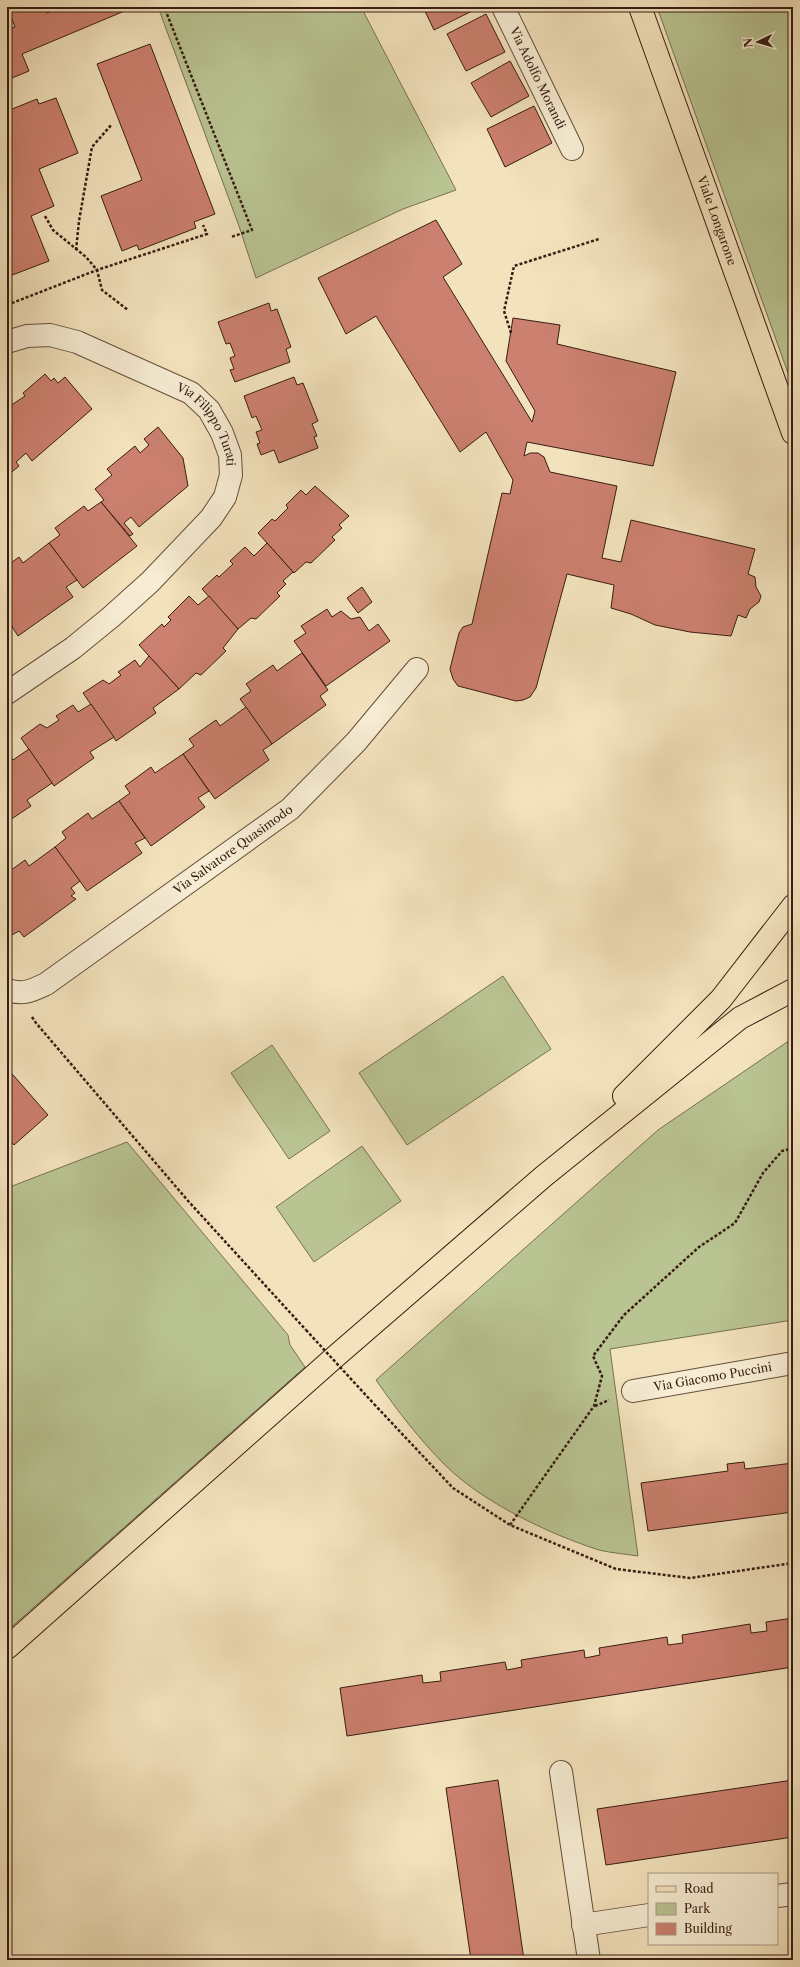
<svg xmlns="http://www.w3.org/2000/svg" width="800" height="1967" viewBox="0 0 800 1967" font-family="'Libre Caslon Text',serif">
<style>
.green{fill:#b9c492;stroke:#787052}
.building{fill:#cc806f;stroke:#381c12}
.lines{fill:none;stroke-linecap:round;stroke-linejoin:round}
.minor-casing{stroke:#674e3d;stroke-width:24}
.major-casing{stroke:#381c12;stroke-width:24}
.path{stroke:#381c12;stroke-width:2.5;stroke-dasharray:3 2;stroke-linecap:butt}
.minor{stroke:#f7edd4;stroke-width:22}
.major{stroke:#f3e3bd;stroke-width:22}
.path-bridge{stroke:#381c12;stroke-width:2.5;stroke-dasharray:3 2;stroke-linecap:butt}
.labels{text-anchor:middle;stroke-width:3;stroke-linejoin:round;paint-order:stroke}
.street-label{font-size:12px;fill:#381c12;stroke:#f7edd4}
</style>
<rect width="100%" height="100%" fill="#f3e3bd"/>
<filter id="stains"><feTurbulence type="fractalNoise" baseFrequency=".005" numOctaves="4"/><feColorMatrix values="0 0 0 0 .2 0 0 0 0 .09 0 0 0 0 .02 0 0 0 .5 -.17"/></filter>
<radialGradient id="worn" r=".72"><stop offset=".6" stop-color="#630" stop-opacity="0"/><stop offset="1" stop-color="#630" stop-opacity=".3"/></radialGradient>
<!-- green -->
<g class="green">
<path d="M158 7H361L456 190 403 209 256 278 239 226Z"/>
<path d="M657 7H793V387Z"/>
<path d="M503 976 551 1049 407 1145 359 1073Z"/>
<path d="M793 1038V1320L610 1349 638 1556C626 1554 611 1553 599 1550 549 1534 482 1502 445 1465 419 1439 397 1410 376 1380L658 1130Z"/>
<path d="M272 1045 330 1131 289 1159 231 1073Z"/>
<path d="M127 1142 288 1335 290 1345 305 1367 7 1631V1188Z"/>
<path d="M362 1146 401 1201 314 1262 276 1207Z"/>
</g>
<!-- building -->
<g class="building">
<path d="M7 7H45L47 13 63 7H134L22 54 29 71 7 80V30L15 27Z"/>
<path d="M423 7H480L434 30Z"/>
<path d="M486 14 505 52 466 71 447 34Z"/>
<path d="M150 44 215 214 194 222 196 228 139 250 137 245 122 251 101 196 142 180 97 64Z"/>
<path d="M510 61 529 96 491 117 471 83Z"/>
<path d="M56 98 78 153 39 169 54 206 31 216 49 261 7 277V111L37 99 39 104Z"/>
<path d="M534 106 552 143 505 167 487 129Z"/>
<path d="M436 220 462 264 443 277 532 422 535 411 506 361 513 318 560 325 557 344 676 372 653 466 527 442 524 456 530 453H538L544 457 550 472 617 486 602 558 621 562 631 520 755 549 748 574 755 577 756 587 761 596 759 602 750 609 746 618 738 615 731 636 690 632 655 625 631 614 611 608 614 585 567 574 536 688 530 697 523 700 516 701 458 686 453 679 450 669 459 633 463 627 472 624 502 493 510 494 513 480 486 432 460 452 376 316 346 334 318 278Z"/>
<path d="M269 303 271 311 277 309 291 347 286 349 290 362 235 382 230 370 234 369 230 358 235 356 230 343 226 344 218 322Z"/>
<path d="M45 374 51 381 54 378 58 383 65 377 92 409 32 461 26 453 16 462 19 466 7 476V408L25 396 23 393Z"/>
<path d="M294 377 297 385 303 383 318 421 312 424 317 436 314 437 318 448 279 463 274 450 261 455 257 444 260 443 256 432 262 430 256 416 252 418 244 396Z"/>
<path d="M158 427 183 458 188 486 139 527 131 517 124 523 133 534 130 536 101 502 104 500 95 489 112 475 107 469 135 446 140 453 149 445 144 439Z"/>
<path d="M315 486 349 516 339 525 342 528 332 537 335 540 311 563 306 562 294 573 258 533 272 519 275 521 288 508 286 505 301 490 306 495Z"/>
<path d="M101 502 137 546 83 588 49 543 60 535 55 528 84 506 88 511Z"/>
<path d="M49 543 77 580 66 587 73 597 18 636 7 619V566L19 557 23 563Z"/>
<path d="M267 543 293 572 283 581 286 584 277 593 280 596 256 619 251 618 238 629 202 589 217 575 219 577 233 564 230 561 245 547 254 556Z"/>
<path d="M362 587 372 602 358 613 347 598Z"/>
<path d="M189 596 198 605 209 596 238 629 223 648 226 651 201 675 196 673 179 689 139 645 162 624 164 627 171 620 168 617Z"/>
<path d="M327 609 332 617 341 611 351 619 360 617 369 631 378 624 390 641 326 686 294 641 306 633 301 626Z"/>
<path d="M7 620 13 627 7 631Z"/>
<path d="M302 653 328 690 320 696 326 705 272 744 240 699 251 691 246 684 273 665 277 671Z"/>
<path d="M149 656 179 689 153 708 156 713 116 741 83 693 103 680 109 684 121 675 118 672 135 660 140 667Z"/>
<path d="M91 704 114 737 90 752 94 758 54 786 21 738 40 724 47 728 59 720 56 716 73 705 78 712Z"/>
<path d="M246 707 272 744 263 750 269 760 215 799 183 754 194 746 189 739 216 720 220 726Z"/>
<path d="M29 749 52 783 27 800 31 806 7 822V753L13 760Z"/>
<path d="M183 754 209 791 198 798 205 807 151 846 119 801 130 793 125 786 151 767 155 773Z"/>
<path d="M119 801 145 838 135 843 142 853 87 891 55 847 66 838 62 832 88 813 92 819Z"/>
<path d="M55 847 80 881 71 888 75 893 71 896 76 899 24 937 19 931 10 936 7 932V885L9 883 7 881V873L25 860 29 866Z"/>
<path d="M7 1068 48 1115 14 1145 7 1137Z"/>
<path d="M744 1462 745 1469 793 1463V1512L648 1531 641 1483 728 1471 727 1464Z"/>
<path d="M793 1618V1667L347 1736 340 1688 422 1675 423 1683 441 1681 440 1672 505 1662 507 1670 522 1667 521 1660 584 1650 585 1658 600 1655 599 1648 667 1637 668 1645 683 1643 682 1635 750 1624 751 1633 767 1631 766 1622Z"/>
<path d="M498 1780 524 1960H471L446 1788Z"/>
<path d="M793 1780V1837L606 1865 597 1809Z"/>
</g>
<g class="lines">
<!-- minor casing -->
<g class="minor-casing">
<g id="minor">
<path id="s1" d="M503 7 572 149"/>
<path id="s2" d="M7 342 27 336 50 335 77 342 191 393 209 410 222 433 230 455 231 475 225 497 211 518 150 582 111 617 73 648 7 693"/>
<path id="s3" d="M7 990C24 995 31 991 46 984L290 809 356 742 417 669"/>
<path id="s4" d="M633 1391 793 1363"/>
<path d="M561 1772 589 1960"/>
<path d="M777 1896 793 1894"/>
<path d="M583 1925 649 1915"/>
</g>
</g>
<!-- major casing -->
<g class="major-casing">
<g id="major">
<path id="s5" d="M640 7 793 433"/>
<path d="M624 1096 721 999 793 906"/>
<path d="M7 1648 336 1356 544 1176 740 1018 793 990"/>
</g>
</g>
<!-- path -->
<g class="path">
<path d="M169 7 165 9 252 230 231 237"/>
<path d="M45 216 53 230 86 257 97 270 102 290 128 310"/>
<path d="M76 250 79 221 92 147 112 124"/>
<path d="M7 305 97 270 207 234 203 225"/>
<path d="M511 333 504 311 514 266 599 239"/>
<path d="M32 1017 36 1023 189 1202 306 1330"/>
<path d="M374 1404 453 1488 510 1525 616 1569 690 1578 793 1563"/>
<path d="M595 1406 609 1400"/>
<path d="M510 1525 594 1406 602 1376 593 1356 624 1315 699 1247 735 1223 763 1173 782 1151 793 1148"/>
</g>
<!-- minor -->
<use href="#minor" class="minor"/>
<!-- major -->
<use href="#major" class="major"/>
<!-- path-bridge -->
<path class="path-bridge" d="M306 1330 374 1404"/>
</g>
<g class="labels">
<!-- street labels -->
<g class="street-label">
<text dy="4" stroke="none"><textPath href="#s1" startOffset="79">Via Adolfo Morandi</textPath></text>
<text dy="4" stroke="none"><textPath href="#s5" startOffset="227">Viale Longarone</textPath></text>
<text dy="4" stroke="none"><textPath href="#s2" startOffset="232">Via Filippo Turati</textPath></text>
<text dy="4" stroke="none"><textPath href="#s3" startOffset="271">Via Salvatore Quasimodo</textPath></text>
<text dy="4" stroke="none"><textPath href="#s4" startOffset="81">Via Giacomo Puccini</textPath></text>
</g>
</g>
<!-- margin -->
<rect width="800" height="1967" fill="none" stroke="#f3e3bd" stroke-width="24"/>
<rect x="8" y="8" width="784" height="1951" fill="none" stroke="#381c12" stroke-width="2"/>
<rect x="12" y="12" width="776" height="1943" fill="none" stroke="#381c12"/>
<!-- legend -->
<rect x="648" y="1873" width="130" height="72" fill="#f7edd4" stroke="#ab9986"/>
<rect x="656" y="1886" width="20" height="6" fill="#f3e3bd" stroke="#ab9986"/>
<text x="684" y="1893" font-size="12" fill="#381c12">Road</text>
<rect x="656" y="1903" width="20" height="12" fill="#b9c492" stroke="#ab9986"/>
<text x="684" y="1913" font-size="12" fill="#381c12">Park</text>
<rect x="656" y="1923" width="20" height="12" fill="#cc806f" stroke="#ab9986"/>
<text x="684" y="1933" font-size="12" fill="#381c12">Building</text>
<!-- north arrow -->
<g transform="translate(758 42) rotate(265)" stroke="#f7edd4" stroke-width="3" paint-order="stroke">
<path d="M0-3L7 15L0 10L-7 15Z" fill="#381c12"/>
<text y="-6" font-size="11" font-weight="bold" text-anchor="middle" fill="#381c12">N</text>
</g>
<rect width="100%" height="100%" filter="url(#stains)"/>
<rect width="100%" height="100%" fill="url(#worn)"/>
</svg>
